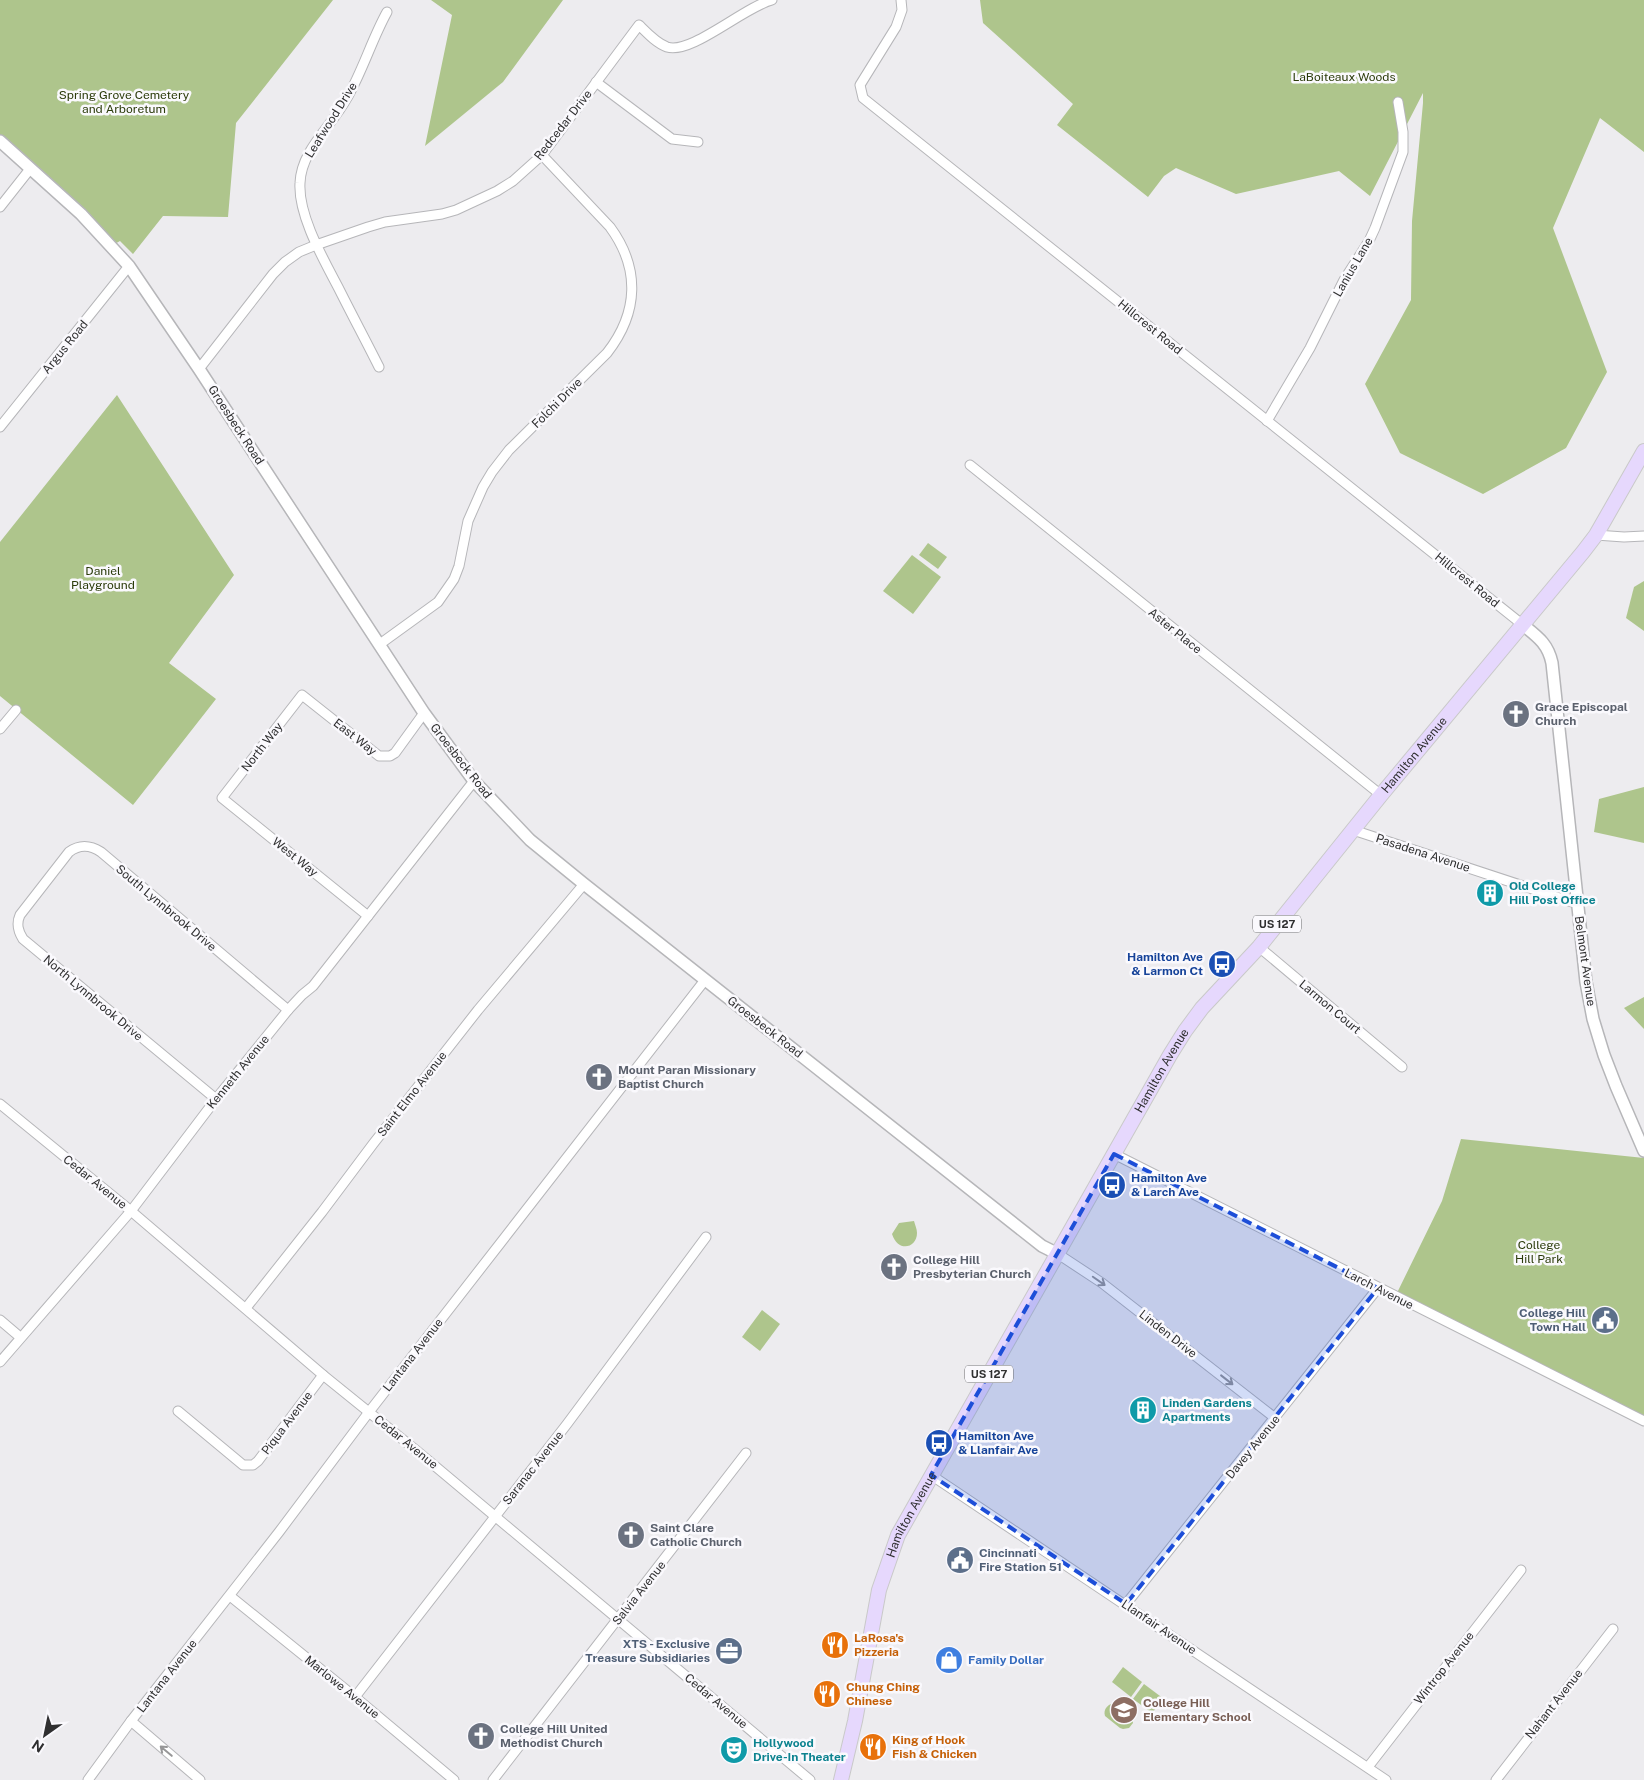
<svg xmlns="http://www.w3.org/2000/svg" width="1644" height="1780" viewBox="0 0 1644 1780" font-family="'Public Sans',sans-serif">
<style>
.green{fill:#aec58c}
.lines{fill:none;stroke-linecap:round;stroke-linejoin:round}
.minor-casing{stroke:#b6b6b9;stroke-width:11}
.tertiary-casing{stroke:#b6b6b9;stroke-width:14}
.primary-casing{stroke:#c9c9c9;stroke-width:16}
.minor{stroke:#fff;stroke-width:9}
.tertiary{stroke:#fff;stroke-width:11}
.primary{stroke:#e6d8fd;stroke-width:14}
.oneway{stroke:#979798}
.marked{fill:#1d4ed8;fill-opacity:0.2;stroke:#1d4ed8;stroke-width:4;stroke-dasharray:10 6;stroke-linejoin:round}
.labels{text-anchor:middle;stroke-width:5;stroke-linejoin:round;paint-order:stroke}
.shield{fill:#faf9fd;stroke:#6c6c6e;stroke-width:1}
.shield-label{font-size:11px;font-weight:bold;fill:#2f2f30}
.park-label{font-size:12px;fill:#2b3b0a;stroke:#faf9fd}
.street-label{font-size:12px;fill:#2f2f30;stroke:#faf9fd}
.worship-label{font-size:12px;font-weight:bold;fill:#5b616d;stroke:#faf9fd;text-anchor:start}
.culture-label{font-size:12px;font-weight:bold;fill:#0d838f;stroke:#faf9fd;text-anchor:start}
.transit-label{font-size:12px;font-weight:bold;fill:#164399;stroke:#faf9fd;text-anchor:start}
.service-label{font-size:12px;font-weight:bold;fill:#4e5e75;stroke:#faf9fd;text-anchor:end}
.food-label{font-size:12px;font-weight:bold;fill:#c56008;stroke:#faf9fd;text-anchor:start}
.shop-label{font-size:12px;font-weight:bold;fill:#366cbe;stroke:#faf9fd;text-anchor:start}
.education-label{font-size:12px;font-weight:bold;fill:#785e54;stroke:#faf9fd;text-anchor:start}
</style>
<rect width="100%" height="100%" fill="#edecef"/>
<!-- green -->
<g class="green">
<path d="M0 0H333L236 123 228 217 163 216 133 254 120 241 111 246 0 141Z"/>
<path d="M431 0H563L503 82 425 146 452 15Z"/>
<path d="M980 0H1644V152L1600 118 1553 228 1607 372 1566 448 1483 494 1400 453 1365 384 1411 300 1412 221 1423 103V93L1370 196 1339 171 1236 194 1176 168 1164 176 1148 197 1057 125 1073 104 983 23Z"/>
<path d="M117 395 234 575 169 663 216 699 133 805 0 696V542Z"/>
<path d="M928 543 947 557 938 569 919 555Z"/>
<path d="M912 555 941 577 913 614 883 591Z"/>
<path d="M1644 581V631L1626 618 1634 587Z"/>
<path d="M1644 787V843L1594 832 1599 799Z"/>
<path d="M1644 997V1029L1624 1008Z"/>
<path d="M1461 1139 1644 1158V1421L1395 1297 1442 1201Z"/>
<path d="M914 1221C915 1225 917 1229 917 1233 917 1248 898 1253 892 1234L899 1223Z"/>
<path d="M762 1310 780 1324 760 1351 742 1337Z"/>
<path d="M1123 1667 1142 1682 1131 1697 1112 1682Z"/>
<path d="M1144 1684 1164 1699 1152 1713 1133 1699Z"/>
<path d="M1113 1703 1132 1718 1133 1723 1129 1728 1123 1729 1120 1728 1105 1716C1103 1710 1107 1705 1113 1703Z"/>
</g>
<g class="lines">
<!-- minor casing -->
<g class="minor-casing">
<g id="minor">
<path d="M901 0 902 10 896 27 860 85 863 98 1523 625"/>
<path d="M596 82 672 139 698 142"/>
<path d="M0 207 30 169"/>
<path d="M379 367C366 341 352 315 339 289 324 260 298 216 300 183 301 150 332 126 347 98 363 70 372 39 387 12"/>
<path d="M199 369 273 274 285 262 299 252 316 245 368 227 385 222 442 214 456 210 497 191 513 181 542 155 639 25C647 33 656 43 667 47 691 55 744 7 772 0"/>
<path d="M1267 421 1310 348 1344 280 1369 241 1375 228 1403 152V132L1398 102"/>
<path d="M0 427 129 266"/>
<path d="M970 465 1381 795"/>
<path d="M1596 535 1624 537 1644 536"/>
<path d="M380 644 438 602 454 579 459 566 468 521 483 487 492 472 509 450 607 353C639 312 640 268 610 227L542 155"/>
<path d="M0 729 16 710"/>
<path d="M1353 830 1578 904"/>
<path d="M368 916 222 798 302 695 379 756H390L395 753 424 713"/>
<path d="M1259 947 1402 1067"/>
<path d="M216 1099 23 939C18 931 16 924 20 915L69 852C80 844 90 845 101 852L288 1010"/>
<path d="M0 1104 131 1211 323 1375 417 1451 810 1780"/>
<path d="M1114 1154 1644 1421"/>
<path d="M1058 1254 1102 1283 1275 1418"/>
<path d="M246 1308 322 1212 373 1144 478 1010 584 884"/>
<path d="M0 1320 20 1337"/>
<path d="M0 1362 131 1211 216 1099 288 1010 302 995 313 986 474 781"/>
<path d="M178 1411 243 1465H253L258 1461 323 1375"/>
<path d="M931 1475 1386 1780"/>
<path d="M230 1596 355 1697 454 1780"/>
<path d="M1126 1604 1378 1288"/>
<path d="M355 1697 567 1424 706 1237"/>
<path d="M131 1721 200 1780"/>
<path d="M1368 1767 1521 1570"/>
<path d="M88 1780 131 1721 279 1532 369 1412 705 980"/>
<path d="M493 1780 746 1453"/>
<path d="M1496 1780 1613 1629"/>
</g>
</g>
<!-- tertiary casing -->
<g class="tertiary-casing">
<g id="tertiary">
<path d="M0 141 81 214 129 266 199 369 424 713 474 781 530 840 584 884 1042 1246 1058 1254"/>
<path d="M1523 625C1538 637 1548 644 1552 663L1586 982 1593 1019 1604 1055 1616 1086 1644 1151"/>
</g>
</g>
<!-- primary casing -->
<g class="primary-casing">
<g id="primary">
<path id="s1" d="M841 1780 855 1721 879 1590 898 1535 1170 1055 1185 1031 1202 1008 1259 947 1381 795 1583 552 1596 535 1644 451"/>
</g>
</g>
<!-- minor -->
<use href="#minor" class="minor"/>
<!-- tertiary -->
<use href="#tertiary" class="tertiary"/>
<!-- primary -->
<use href="#primary" class="primary"/>
</g>
<!-- one-way arrows -->
<defs><path id="oneway-shaft" d="M-6 0H5M1.5-3L5.5 0L1.5 3" fill="none" stroke-width="1.6" stroke-linecap="round" stroke-linejoin="round" transform="scale(1.25)"/></defs>
<g class="oneway">
<use href="#oneway-shaft" transform="translate(1099 1281) rotate(35)"/>
<use href="#oneway-shaft" transform="translate(1227 1380) rotate(38)"/>
<use href="#oneway-shaft" transform="translate(166 1751) rotate(-140)"/>
</g>
<!-- marked area -->
<path class="marked" d="M1114 1154 1378 1288 1126 1604 931 1475Z"/>
<!-- icons -->
<defs>
<g id="church-disc" transform="scale(1.4375)"><circle r="9.5" fill="#6b7280" stroke="#faf9fd"/><path d="M-1.2-6h2.4v3.5h3.3v2.4h-3.3V6h-2.4V-.1h-3.3v-2.4h3.3Z" fill="#fff"/></g>
<g id="building-disc" transform="scale(1.4375)"><circle r="9.5" fill="#0f9aa8" stroke="#faf9fd"/><path d="M-4-6H4V6H1V3H-1V6H-4ZM-2.5-4.3h1.7v1.8h-1.7ZM.8-4.3h1.7v1.8H.8ZM-2.5-1h1.7V.8h-1.7ZM.8-1h1.7V.8H.8Z" fill="#fff"/></g>
<g id="bus-disc" transform="scale(1.4375)"><circle r="9.5" fill="#1a4fb4" stroke="#faf9fd"/><path d="M-5-6H5V4H4V6H2V4H-2V6H-4V4H-5ZM-3.5-4V0h7V-4ZM-3.5 1.2v1.5H-2V1.2ZM2 1.2v1.5H3.5V1.2Z" fill="#fff"/></g>
<g id="civic-disc" transform="scale(1.4375)"><circle r="9.5" fill="#5c6f8a" stroke="#faf9fd"/><path d="M-.6-6.5H3V-4.5H.6V-3L4-1V1h2V6H-6V1h2V-1L-.6-3ZM-1.2 2.5V6h2.4V2.5Z" fill="#fff"/></g>
<g id="restaurant-disc" transform="scale(1.4375)"><circle r="9.5" fill="#e8710a" stroke="#faf9fd"/><path d="M-5-6h1v4h1v-4h1v4h1v-4h1v5L-1.5 .5V6h-2V.5L-5-1ZM5-6V6H3V1.5H1.5Q1.5-4 5-6Z" fill="#fff"/></g>
<g id="office-disc" transform="scale(1.4375)"><circle r="9.5" fill="#5c6f8a" stroke="#faf9fd"/><path d="M-6-3h4V-5.5h4V-3h4V5H-6ZM-1-4.5V-3h2v-1.5ZM-6 0V1H6V0Z" fill="#fff"/></g>
<g id="shop-disc" transform="scale(1.4375)"><circle r="9.5" fill="#3f7fe0" stroke="#faf9fd"/><path d="M-5-2.5h2.3a2.7 3.5 0 0 1 5.4 0H5L5.5 6h-11ZM-1.5-2.5h3a1.5 2.3 0 0 0-3 0Z" fill="#fff"/></g>
<g id="school-disc" transform="scale(1.4375)"><circle r="9.5" fill="#8d6e63" stroke="#faf9fd"/><path d="M0-5L7-2L0 1L-7-2ZM-4 1L0 2.5L4 1V4Q0 6-4 4Z" fill="#fff"/></g>
<g id="theatre-disc" transform="scale(1.4375)"><circle r="9.5" fill="#0f9aa8" stroke="#faf9fd"/><path d="M-5-5.5Q0-4 5-5.5V0Q5 5 0 6Q-5 5-5 0ZM-3.3-2.5H-1v1.5H-3.3ZM1-2.5H3.3v1.5H1ZM-2.8 1Q0 5.5 2.8 1Z" fill="#fff"/></g>
</defs>
<g fill-rule="evenodd">
<use href="#church-disc" x="1516" y="714"/>
<use href="#building-disc" x="1490" y="893"/>
<use href="#bus-disc" x="1222" y="964"/>
<use href="#church-disc" x="599" y="1077"/>
<use href="#bus-disc" x="1112" y="1185"/>
<use href="#church-disc" x="894" y="1267"/>
<use href="#civic-disc" x="1605" y="1320"/>
<use href="#building-disc" x="1143" y="1410"/>
<use href="#bus-disc" x="939" y="1443"/>
<use href="#church-disc" x="631" y="1535"/>
<use href="#civic-disc" x="960" y="1560"/>
<use href="#restaurant-disc" x="835" y="1645"/>
<use href="#office-disc" x="729" y="1651"/>
<use href="#shop-disc" x="949" y="1660"/>
<use href="#restaurant-disc" x="827" y="1694"/>
<use href="#school-disc" x="1124" y="1710"/>
<use href="#church-disc" x="481" y="1736"/>
<use href="#restaurant-disc" x="873" y="1747"/>
<use href="#theatre-disc" x="734" y="1750"/>
</g>
<g class="labels">
<!-- shield labels -->
<g class="shield">
<rect x="1253" y="915.5" width="48" height="17" rx="4"/>
<rect x="965" y="1365.5" width="48" height="17" rx="4"/>
</g>
<g class="shield-label">
<text x="1277" y="928">US 127</text>
<text x="989" y="1378">US 127</text>
</g>
<!-- park labels -->
<g class="park-label">
<text x="1344" y="81">LaBoiteaux Woods</text>
<text x="124" y="99">Spring Grove Cemetery<tspan x="124" dy="14">and Arboretum</tspan></text>
<text x="103" y="575">Daniel<tspan x="103" dy="14">Playground</tspan></text>
<text x="1539" y="1249">College<tspan x="1539" dy="14">Hill Park</tspan></text>
</g>
<!-- street labels -->
<g class="street-label">
<text transform="translate(331 120) rotate(-58)" y="4">Leafwood Drive</text>
<text transform="translate(563 125) rotate(-52)" y="4">Redcedar Drive</text>
<text transform="translate(1353 267) rotate(-60)" y="4">Lanius Lane</text>
<text transform="translate(1150 327) rotate(39)" y="4">Hillcrest Road</text>
<text transform="translate(65 347) rotate(-51)" y="4">Argus Road</text>
<text transform="translate(557 403) rotate(-45)" y="4">Folchi Drive</text>
<text transform="translate(236 425) rotate(57)" y="4">Groesbeck Road</text>
<text transform="translate(1467 580) rotate(39)" y="4">Hillcrest Road</text>
<text transform="translate(1175 631) rotate(39)" y="4">Aster Place</text>
<text transform="translate(355 737) rotate(38)" y="4">East Way</text>
<text transform="translate(262 747) rotate(-52)" y="4">North Way</text>
<text dy="4" stroke="none"><textPath href="#s1" startOffset="1191">Hamilton Avenue</textPath></text>
<text transform="translate(461 761) rotate(52)" y="4">Groesbeck Road</text>
<text transform="translate(1423 853) rotate(18)" y="4">Pasadena Avenue</text>
<text transform="translate(295 857) rotate(39)" y="4">West Way</text>
<text transform="translate(166 908) rotate(40)" y="4">South Lynnbrook Drive</text>
<text transform="translate(1585 961) rotate(82)" y="4">Belmont Avenue</text>
<text transform="translate(93 998) rotate(40)" y="4">North Lynnbrook Drive</text>
<text transform="translate(1330 1007) rotate(40)" y="4">Larmon Court</text>
<text transform="translate(765 1027) rotate(38)" y="4">Groesbeck Road</text>
<text dy="4" stroke="none"><textPath href="#s1" startOffset="786">Hamilton Avenue</textPath></text>
<text transform="translate(238 1072) rotate(-51)" y="4">Kenneth Avenue</text>
<text transform="translate(412 1094) rotate(-52)" y="4">Saint Elmo Avenue</text>
<text transform="translate(95 1182) rotate(39)" y="4">Cedar Avenue</text>
<text transform="translate(1379 1289) rotate(27)" y="4">Larch Avenue</text>
<text transform="translate(1168 1334) rotate(38)" y="4">Linden Drive</text>
<text transform="translate(413 1355) rotate(-52)" y="4">Lantana Avenue</text>
<text transform="translate(287 1423) rotate(-53)" y="4">Piqua Avenue</text>
<text transform="translate(406 1442) rotate(39)" y="4">Cedar Avenue</text>
<text transform="translate(1253 1447) rotate(-51)" y="4">Davey Avenue</text>
<text transform="translate(533 1468) rotate(-52)" y="4">Saranac Avenue</text>
<text dy="4" stroke="none"><textPath href="#s1" startOffset="276">Hamilton Avenue</textPath></text>
<text transform="translate(639 1593) rotate(-52)" y="4">Salvia Avenue</text>
<text transform="translate(1159 1627) rotate(34)" y="4">Llanfair Avenue</text>
<text transform="translate(1444 1668) rotate(-52)" y="4">Wintrop Avenue</text>
<text transform="translate(167 1676) rotate(-52)" y="4">Lantana Avenue</text>
<text transform="translate(342 1687) rotate(39)" y="4">Marlowe Avenue</text>
<text transform="translate(716 1701) rotate(40)" y="4">Cedar Avenue</text>
<text transform="translate(1554 1704) rotate(-52)" y="4">Nahant Avenue</text>
</g>
<!-- worship labels -->
<g class="worship-label">
<text x="1535" y="711">Grace Episcopal<tspan x="1535" dy="14">Church</tspan></text>
<text x="618" y="1074">Mount Paran Missionary<tspan x="618" dy="14">Baptist Church</tspan></text>
<text x="913" y="1264">College Hill<tspan x="913" dy="14">Presbyterian Church</tspan></text>
<text x="650" y="1532">Saint Clare<tspan x="650" dy="14">Catholic Church</tspan></text>
<text x="500" y="1733">College Hill United<tspan x="500" dy="14">Methodist Church</tspan></text>
</g>
<!-- culture labels -->
<g class="culture-label">
<text x="1509" y="890">Old College<tspan x="1509" dy="14">Hill Post Office</tspan></text>
<text x="1162" y="1407">Linden Gardens<tspan x="1162" dy="14">Apartments</tspan></text>
<text x="753" y="1747">Hollywood<tspan x="753" dy="14">Drive-In Theater</tspan></text>
</g>
<!-- transit labels -->
<g class="transit-label">
<text x="1203" y="961" text-anchor="end">Hamilton Ave<tspan x="1203" dy="14">&amp; Larmon Ct</tspan></text>
<text x="1131" y="1182">Hamilton Ave<tspan x="1131" dy="14">&amp; Larch Ave</tspan></text>
<text x="958" y="1440">Hamilton Ave<tspan x="958" dy="14">&amp; Llanfair Ave</tspan></text>
</g>
<!-- service labels -->
<g class="service-label">
<text x="1586" y="1317">College Hill<tspan x="1586" dy="14">Town Hall</tspan></text>
<text x="979" y="1557" text-anchor="start">Cincinnati<tspan x="979" dy="14">Fire Station 51</tspan></text>
<text x="710" y="1648">XTS - Exclusive<tspan x="710" dy="14">Treasure Subsidiaries</tspan></text>
</g>
<!-- food labels -->
<g class="food-label">
<text x="854" y="1642">LaRosa's<tspan x="854" dy="14">Pizzeria</tspan></text>
<text x="846" y="1691">Chung Ching<tspan x="846" dy="14">Chinese</tspan></text>
<text x="892" y="1744">King of Hook<tspan x="892" dy="14">Fish &amp; Chicken</tspan></text>
</g>
<!-- shop labels -->
<g class="shop-label">
<text x="968" y="1664">Family Dollar</text>
</g>
<!-- education labels -->
<g class="education-label">
<text x="1143" y="1707">College Hill<tspan x="1143" dy="14">Elementary School</tspan></text>
</g>
</g>
<!-- north arrow -->
<g transform="translate(45 1735) rotate(213)" stroke="#faf9fd" stroke-width="4" paint-order="stroke">
<path d="M0-4L9 19L0 12L-9 19Z" fill="#2f2f30"/>
<text y="-8" font-size="14" font-weight="bold" text-anchor="middle" fill="#2f2f30">N</text>
</g>
</svg>
